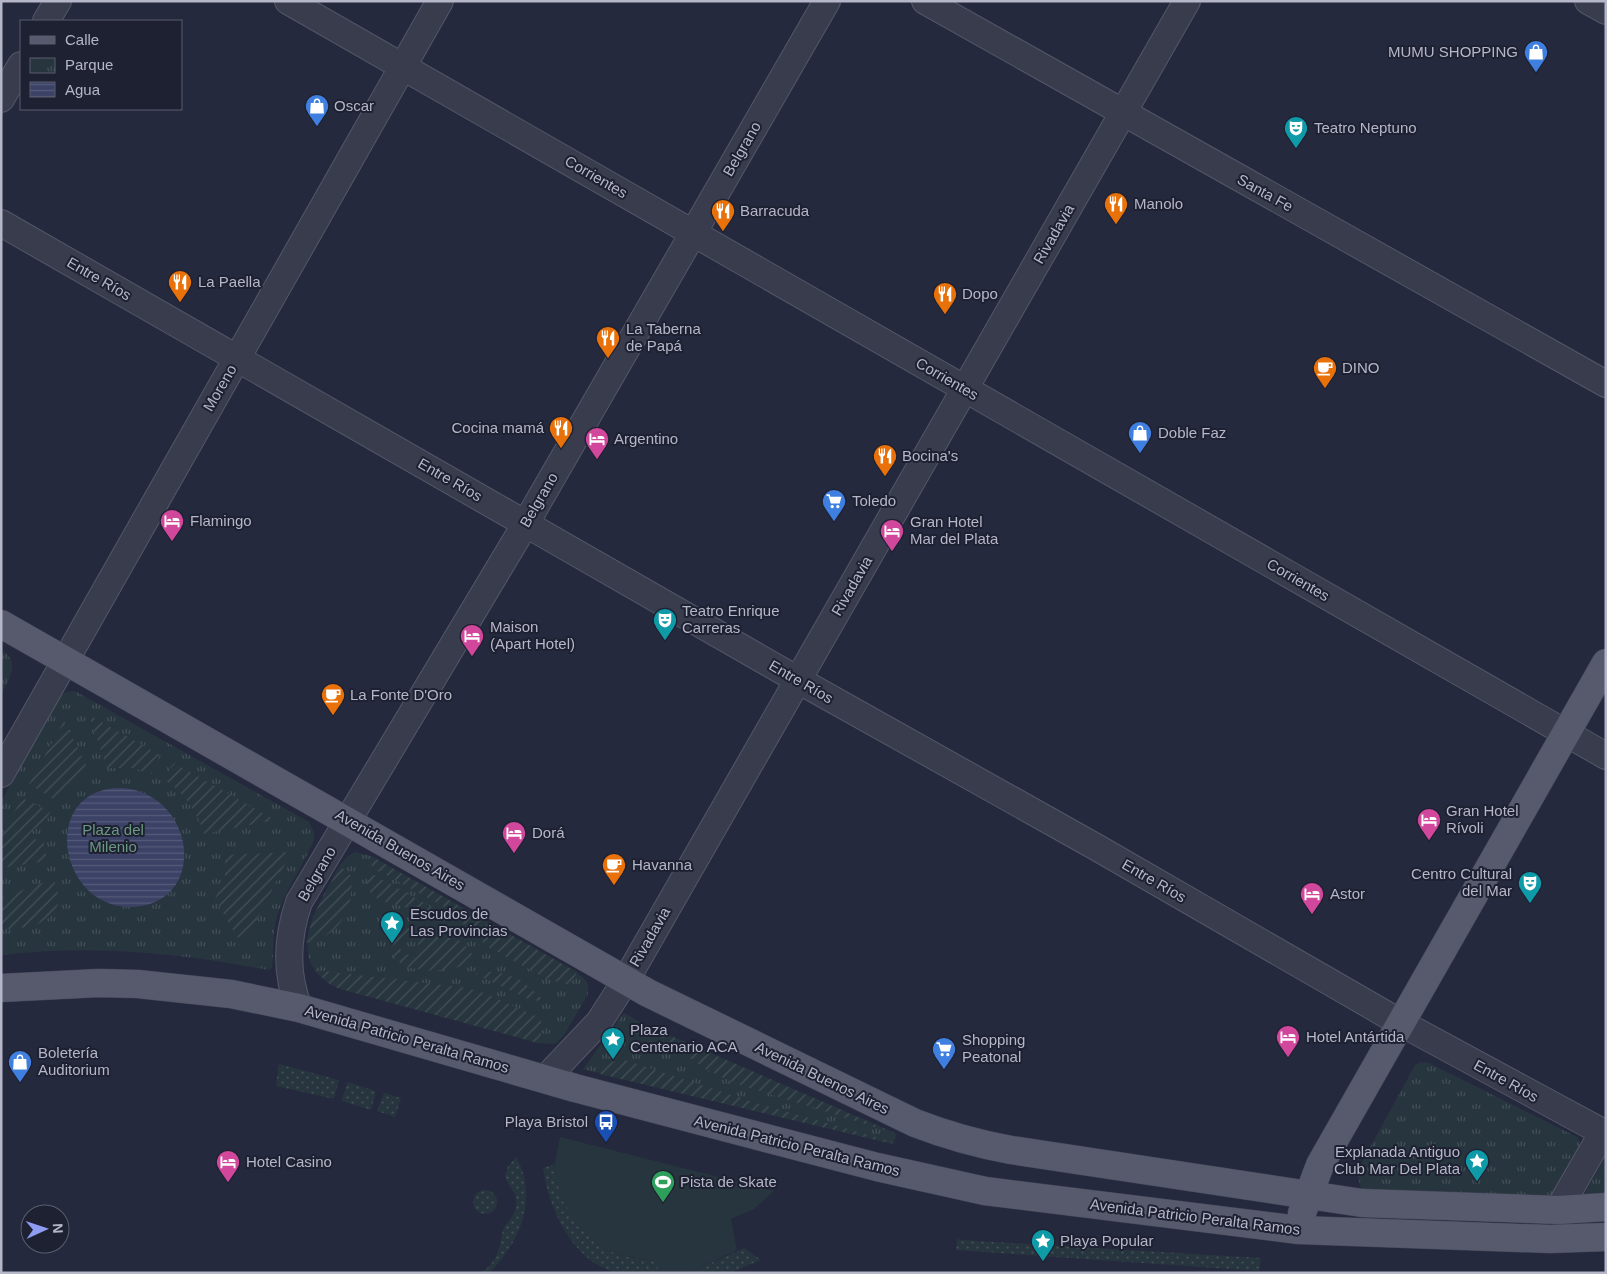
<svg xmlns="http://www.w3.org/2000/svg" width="1607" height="1274" viewBox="0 0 1607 1274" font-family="Helvetica,sans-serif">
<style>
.grass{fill:url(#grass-dots)}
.park{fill:url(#park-tufts)}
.garden{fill:url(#garden-furrows);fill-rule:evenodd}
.pitch{fill:#27353e}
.water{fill:url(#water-rules)}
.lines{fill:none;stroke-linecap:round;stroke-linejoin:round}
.minor-casing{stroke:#545768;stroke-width:28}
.major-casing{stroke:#424556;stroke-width:29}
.minor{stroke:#393c4d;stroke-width:26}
.major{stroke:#575a6d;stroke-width:28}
.labels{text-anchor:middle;stroke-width:4;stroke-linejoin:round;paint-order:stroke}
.poi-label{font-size:15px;fill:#b5b7c8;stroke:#1e2132;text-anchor:start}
.street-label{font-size:15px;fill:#b5b7c8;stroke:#1e2132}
.park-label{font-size:15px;fill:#6c9881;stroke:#1e2132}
</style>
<defs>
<pattern id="grass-dots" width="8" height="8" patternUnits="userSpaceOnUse" patternTransform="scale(1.25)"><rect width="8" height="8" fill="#27353e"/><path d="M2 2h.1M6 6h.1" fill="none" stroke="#445058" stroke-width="1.8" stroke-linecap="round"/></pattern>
<pattern id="park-tufts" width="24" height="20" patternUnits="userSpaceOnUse" patternTransform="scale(1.25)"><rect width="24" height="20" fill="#27353e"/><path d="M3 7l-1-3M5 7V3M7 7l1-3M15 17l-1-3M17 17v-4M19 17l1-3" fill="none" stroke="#445058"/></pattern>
<pattern id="garden-furrows" width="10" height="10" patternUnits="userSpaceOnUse" patternTransform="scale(1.25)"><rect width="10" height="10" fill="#27353e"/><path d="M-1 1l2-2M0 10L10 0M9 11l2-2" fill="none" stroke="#445058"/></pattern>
<pattern id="water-rules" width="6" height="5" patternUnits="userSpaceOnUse" patternTransform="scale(1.25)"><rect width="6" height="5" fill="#3b4265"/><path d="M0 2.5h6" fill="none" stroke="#555b7a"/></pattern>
</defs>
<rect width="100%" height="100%" fill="#25293d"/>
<!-- grass -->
<g class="grass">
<path d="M279 1064 339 1080 334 1099 276 1086Z"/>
<path d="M347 1082 376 1091 371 1110 342 1101Z"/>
<path d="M384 1093 401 1098 395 1117 377 1111Z"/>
<path d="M516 1157C539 1197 520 1243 489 1273H481C500 1259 498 1250 503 1230 505 1222 516 1218 516 1203 517 1191 506 1184 505 1175L508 1166Z"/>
<path d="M555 1164C559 1196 580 1240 612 1252 625 1257 640 1259 654 1261L661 1273C647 1273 631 1274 618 1273 573 1264 548 1207 543 1168Z"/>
<circle cx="485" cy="1202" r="12"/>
<path d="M957 1239 961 1240 1261 1258 1259 1271 956 1250Z"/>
<path d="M744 1248 761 1260 730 1273H689Z"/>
</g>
<!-- park -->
<g class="park">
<path d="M1 650C21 661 10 678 1 694Z"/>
<path d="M75 691 309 822 314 832V840C303 867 283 892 276 921 272 937 274 952 272 968L268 970C180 953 91 944 1 955V802L59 697 66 692Z"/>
<path d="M355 852 371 856 583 977 588 984V994L564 1035 555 1044 538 1043 348 991C288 972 306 926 329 885 336 873 341 858 355 852Z"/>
<path d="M624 1013 647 1026 897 1134 893 1144 583 1069Z"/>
<path d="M1421 1062 1429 1063 1577 1137 1580 1142 1578 1149 1550 1197 1362 1190 1357 1175 1361 1164 1415 1065Z"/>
<path d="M1606 1156V1197L1585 1195 1586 1191Z"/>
</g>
<!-- garden -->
<g class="garden">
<path d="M89 715 160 755 151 774 133 768H107Z"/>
<path d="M64 721 89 771 73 779 55 800 29 784Z"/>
<path d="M174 763 275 820 204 834C197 811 184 792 163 779Z"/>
<path d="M22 798 50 811 45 827 35 828 28 836 44 843 47 861 1 868V836Z"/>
<path d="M291 852 249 936 243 939 237 937 215 899 225 876V855Z"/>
<path d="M371 856 577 972 570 985 547 979 488 947 446 908 372 867Z"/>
<path d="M340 866 351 876C355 908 339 937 306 943L313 916Z"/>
<path d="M367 871 433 908 440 917 379 900 367 889Z"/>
<path d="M53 879C73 920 33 929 1 929V898Z"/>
<path d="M414 926C437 928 466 937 475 960 457 973 403 977 392 954L393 939 402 929ZM410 935 418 941C419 951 412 958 402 953L398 944 403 936Z"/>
<path d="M315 970 467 988 484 993 538 1017C546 1025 541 1034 538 1043L337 988 328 983Z"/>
<path d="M489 972C514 972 528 985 545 1002L528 999 475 974Z"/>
<path d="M647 1026H648L897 1134 734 1083 705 1069Z"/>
<path d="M622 1059 753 1102 890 1141 893 1144 600 1074 606 1064Z"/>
</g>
<!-- pitch -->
<path class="pitch" d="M560 1137 774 1191 754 1209 731 1219 737 1250 689 1273H661L654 1261C640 1258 625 1257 612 1252 580 1239 555 1197 555 1164 556 1155 558 1146 560 1137Z"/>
<!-- water -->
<path class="water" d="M122 788C198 794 209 907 129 907 57 906 39 787 122 788Z"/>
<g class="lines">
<!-- minor casing -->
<g class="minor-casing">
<g id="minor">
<path d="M288 1 1606 756"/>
<path d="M925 1 1606 384"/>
<path d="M1588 1 1606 11"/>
<path d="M46 21 58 1"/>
<path d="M1 99 21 65"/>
<path d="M1 223 798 680 1096 847 1401 1023 1606 1134"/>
<path d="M1 774 440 1"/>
<path d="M299 1008C285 973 287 937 299 902L526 523 827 1"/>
<path d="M545 1079 599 1022 626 980 1187 1"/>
<path d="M1558 1210 1603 1132"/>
</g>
</g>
<!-- major casing -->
<g class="major-casing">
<g id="major">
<path d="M1 624 648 993 915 1123C946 1135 978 1144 1011 1150L1362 1203 1558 1210 1606 1207"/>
<path d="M1 988 99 983 138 984 231 994 299 1008 575 1088 877 1167 985 1191 1299 1230 1550 1239 1606 1237"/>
<path d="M1302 1213 1320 1165 1606 663"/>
</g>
</g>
<!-- minor -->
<use href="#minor" class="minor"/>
<!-- major -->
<use href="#major" class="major"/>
</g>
<!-- icons -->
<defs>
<g id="shop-pin" transform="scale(1.25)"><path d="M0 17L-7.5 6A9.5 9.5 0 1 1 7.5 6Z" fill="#3f7fe0" stroke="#1e2132"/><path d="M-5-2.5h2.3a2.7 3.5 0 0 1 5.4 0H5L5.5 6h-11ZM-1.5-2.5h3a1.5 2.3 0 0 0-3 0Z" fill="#fff"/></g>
<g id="theatre-pin" transform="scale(1.25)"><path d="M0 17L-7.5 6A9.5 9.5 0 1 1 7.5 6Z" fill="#0f9aa8" stroke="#1e2132"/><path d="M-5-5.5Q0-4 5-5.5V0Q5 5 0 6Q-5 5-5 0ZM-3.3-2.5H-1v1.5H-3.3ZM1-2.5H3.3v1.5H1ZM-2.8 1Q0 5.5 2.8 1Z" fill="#fff"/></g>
<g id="restaurant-pin" transform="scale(1.25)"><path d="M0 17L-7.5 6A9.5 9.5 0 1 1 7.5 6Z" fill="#e8710a" stroke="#1e2132"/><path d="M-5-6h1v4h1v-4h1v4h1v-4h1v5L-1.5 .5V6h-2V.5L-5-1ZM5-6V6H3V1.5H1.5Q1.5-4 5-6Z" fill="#fff"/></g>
<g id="cafe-pin" transform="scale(1.25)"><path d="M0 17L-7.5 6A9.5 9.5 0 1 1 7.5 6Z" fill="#e8710a" stroke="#1e2132"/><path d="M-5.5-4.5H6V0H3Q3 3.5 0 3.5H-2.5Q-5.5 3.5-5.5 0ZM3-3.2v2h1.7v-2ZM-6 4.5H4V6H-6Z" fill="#fff"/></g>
<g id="hotel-pin" transform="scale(1.25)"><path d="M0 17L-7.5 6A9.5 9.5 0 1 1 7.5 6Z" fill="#d1479c" stroke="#1e2132"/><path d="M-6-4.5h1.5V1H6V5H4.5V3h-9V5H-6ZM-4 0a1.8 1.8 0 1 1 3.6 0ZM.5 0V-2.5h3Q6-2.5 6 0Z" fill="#fff"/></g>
<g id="supermarket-pin" transform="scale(1.25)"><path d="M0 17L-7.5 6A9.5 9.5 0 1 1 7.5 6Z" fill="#3f7fe0" stroke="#1e2132"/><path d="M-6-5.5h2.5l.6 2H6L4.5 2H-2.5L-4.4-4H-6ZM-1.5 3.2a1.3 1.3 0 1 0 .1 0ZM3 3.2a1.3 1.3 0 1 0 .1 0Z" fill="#fff"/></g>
<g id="sight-pin" transform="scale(1.25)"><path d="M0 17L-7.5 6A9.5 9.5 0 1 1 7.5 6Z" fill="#0f9aa8" stroke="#1e2132"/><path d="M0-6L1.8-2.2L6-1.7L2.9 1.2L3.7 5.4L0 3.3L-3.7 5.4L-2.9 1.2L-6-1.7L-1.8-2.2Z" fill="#fff"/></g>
<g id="bus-pin" transform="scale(1.25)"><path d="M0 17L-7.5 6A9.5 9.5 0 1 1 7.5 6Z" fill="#1a4fb4" stroke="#1e2132"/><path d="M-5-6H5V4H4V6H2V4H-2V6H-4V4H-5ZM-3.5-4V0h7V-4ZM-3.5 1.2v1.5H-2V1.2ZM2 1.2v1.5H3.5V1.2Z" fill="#fff"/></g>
<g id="stadium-pin" transform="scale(1.25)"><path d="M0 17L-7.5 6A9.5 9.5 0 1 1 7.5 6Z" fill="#2e9e5b" stroke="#1e2132"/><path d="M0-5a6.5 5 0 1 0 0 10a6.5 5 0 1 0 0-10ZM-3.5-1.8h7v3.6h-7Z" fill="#fff"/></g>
</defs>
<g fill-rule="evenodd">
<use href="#shop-pin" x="1536" y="52"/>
<use href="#shop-pin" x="317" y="106"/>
<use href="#theatre-pin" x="1296" y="128"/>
<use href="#restaurant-pin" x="1116" y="204"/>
<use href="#restaurant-pin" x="723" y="211"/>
<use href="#restaurant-pin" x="180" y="282"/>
<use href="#restaurant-pin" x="945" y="294"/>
<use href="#restaurant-pin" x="608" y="338"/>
<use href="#cafe-pin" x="1325" y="368"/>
<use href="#restaurant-pin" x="561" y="428"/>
<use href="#shop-pin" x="1140" y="433"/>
<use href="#hotel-pin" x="597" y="439"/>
<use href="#restaurant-pin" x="885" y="456"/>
<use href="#supermarket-pin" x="834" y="501"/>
<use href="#hotel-pin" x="172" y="521"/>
<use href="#hotel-pin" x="892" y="531"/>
<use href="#theatre-pin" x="665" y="620"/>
<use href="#hotel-pin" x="472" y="636"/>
<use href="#cafe-pin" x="333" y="695"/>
<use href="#hotel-pin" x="1429" y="820"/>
<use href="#hotel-pin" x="514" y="833"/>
<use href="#cafe-pin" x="614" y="865"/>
<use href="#theatre-pin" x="1530" y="883"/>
<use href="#hotel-pin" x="1312" y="894"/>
<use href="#sight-pin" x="392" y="923"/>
<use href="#hotel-pin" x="1288" y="1037"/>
<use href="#sight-pin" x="613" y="1039"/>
<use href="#supermarket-pin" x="944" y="1049"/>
<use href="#shop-pin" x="20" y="1062"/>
<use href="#bus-pin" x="606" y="1122"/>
<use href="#sight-pin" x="1477" y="1161"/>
<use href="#hotel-pin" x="228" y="1162"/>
<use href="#stadium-pin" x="663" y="1182"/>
<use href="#sight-pin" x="1043" y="1241"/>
</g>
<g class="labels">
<!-- poi labels -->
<g class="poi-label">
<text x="1518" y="57" text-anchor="end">MUMU SHOPPING</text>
<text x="334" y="111">Oscar</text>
<text x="1314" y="133">Teatro Neptuno</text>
<text x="1134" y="209">Manolo</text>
<text x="740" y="216">Barracuda</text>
<text x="198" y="287">La Paella</text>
<text x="962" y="299">Dopo</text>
<text x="626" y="334">La Taberna<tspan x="626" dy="17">de Papá</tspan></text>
<text x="1342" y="373">DINO</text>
<text x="544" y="433" text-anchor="end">Cocina mamá</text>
<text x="1158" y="438">Doble Faz</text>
<text x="614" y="444">Argentino</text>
<text x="902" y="461">Bocina's</text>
<text x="852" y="506">Toledo</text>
<text x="190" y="526">Flamingo</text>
<text x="910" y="527">Gran Hotel<tspan x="910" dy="17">Mar del Plata</tspan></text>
<text x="682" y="616">Teatro Enrique<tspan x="682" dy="17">Carreras</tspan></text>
<text x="490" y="632">Maison<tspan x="490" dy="17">(Apart Hotel)</tspan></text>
<text x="350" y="700">La Fonte D'Oro</text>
<text x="1446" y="816">Gran Hotel<tspan x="1446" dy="17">Rívoli</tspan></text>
<text x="532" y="838">Dorá</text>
<text x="632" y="870">Havanna</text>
<text x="1512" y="879" text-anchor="end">Centro Cultural<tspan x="1512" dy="17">del Mar</tspan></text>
<text x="1330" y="899">Astor</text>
<text x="410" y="919">Escudos de<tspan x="410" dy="17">Las Provincias</tspan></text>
<text x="630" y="1035">Plaza<tspan x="630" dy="17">Centenario ACA</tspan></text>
<text x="1306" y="1042">Hotel Antártida</text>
<text x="962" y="1045">Shopping<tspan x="962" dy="17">Peatonal</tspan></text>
<text x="38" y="1058">Boletería<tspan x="38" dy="17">Auditorium</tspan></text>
<text x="588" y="1127" text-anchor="end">Playa Bristol</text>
<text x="1460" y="1157" text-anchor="end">Explanada Antiguo<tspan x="1460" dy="17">Club Mar Del Plata</tspan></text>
<text x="246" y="1167">Hotel Casino</text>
<text x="680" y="1187">Pista de Skate</text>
<text x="1060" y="1246">Playa Popular</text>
</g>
<!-- street labels -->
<g class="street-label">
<text transform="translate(742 149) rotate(-60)" y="5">Belgrano</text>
<text transform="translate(596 177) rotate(30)" y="5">Corrientes</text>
<text transform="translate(1265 193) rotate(29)" y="5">Santa Fe</text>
<text transform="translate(1054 234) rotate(-60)" y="5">Rivadavia</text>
<text transform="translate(99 279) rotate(30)" y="5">Entre Ríos</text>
<text transform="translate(947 379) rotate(30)" y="5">Corrientes</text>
<text transform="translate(220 388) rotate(-60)" y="5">Moreno</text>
<text transform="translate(450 480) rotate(30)" y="5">Entre Ríos</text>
<text transform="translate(539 500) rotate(-60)" y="5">Belgrano</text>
<text transform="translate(1298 580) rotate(30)" y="5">Corrientes</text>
<text transform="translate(852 586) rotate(-60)" y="5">Rivadavia</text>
<text transform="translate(801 682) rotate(30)" y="5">Entre Ríos</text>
<text transform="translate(400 850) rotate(30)" y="5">Avenida Buenos Aires</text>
<text transform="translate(317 874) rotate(-60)" y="5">Belgrano</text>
<text transform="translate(1154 881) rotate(30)" y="5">Entre Ríos</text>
<text transform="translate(650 937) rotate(-60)" y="5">Rivadavia</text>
<text transform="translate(407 1039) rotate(16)" y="5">Avenida Patricio Peralta Ramos</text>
<text transform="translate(822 1078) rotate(26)" y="5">Avenida Buenos Aires</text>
<text transform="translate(1506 1081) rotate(29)" y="5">Entre Ríos</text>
<text transform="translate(797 1146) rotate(14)" y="5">Avenida Patricio Peralta Ramos</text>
<text transform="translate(1195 1217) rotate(7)" y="5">Avenida Patricio Peralta Ramos</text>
</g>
<!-- park labels -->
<g class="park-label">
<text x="113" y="835">Plaza del<tspan x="113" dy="17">Milenio</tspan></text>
</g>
</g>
<!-- border -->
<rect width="1607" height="1274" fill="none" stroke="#b5b7c8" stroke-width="5"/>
<!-- legend -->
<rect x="20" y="20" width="162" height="90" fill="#1e2132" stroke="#5a5d6e"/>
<rect x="30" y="36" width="25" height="8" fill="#575a6d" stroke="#5a5d6e"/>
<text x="65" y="45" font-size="15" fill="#b5b7c8">Calle</text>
<rect x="30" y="58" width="25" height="15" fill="url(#park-tufts)" stroke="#5a5d6e"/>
<text x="65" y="70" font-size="15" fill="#b5b7c8">Parque</text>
<rect x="30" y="82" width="25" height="15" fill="url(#water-rules)" stroke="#5a5d6e"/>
<text x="65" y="95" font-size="15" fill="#b5b7c8">Agua</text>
<!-- north arrow -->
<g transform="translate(45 1229) rotate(87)"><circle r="24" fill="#1e2132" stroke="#5a5d6e"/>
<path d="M0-4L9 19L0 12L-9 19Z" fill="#8e9cf4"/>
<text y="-8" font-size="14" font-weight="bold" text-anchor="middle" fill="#b5b7c8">N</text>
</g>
</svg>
